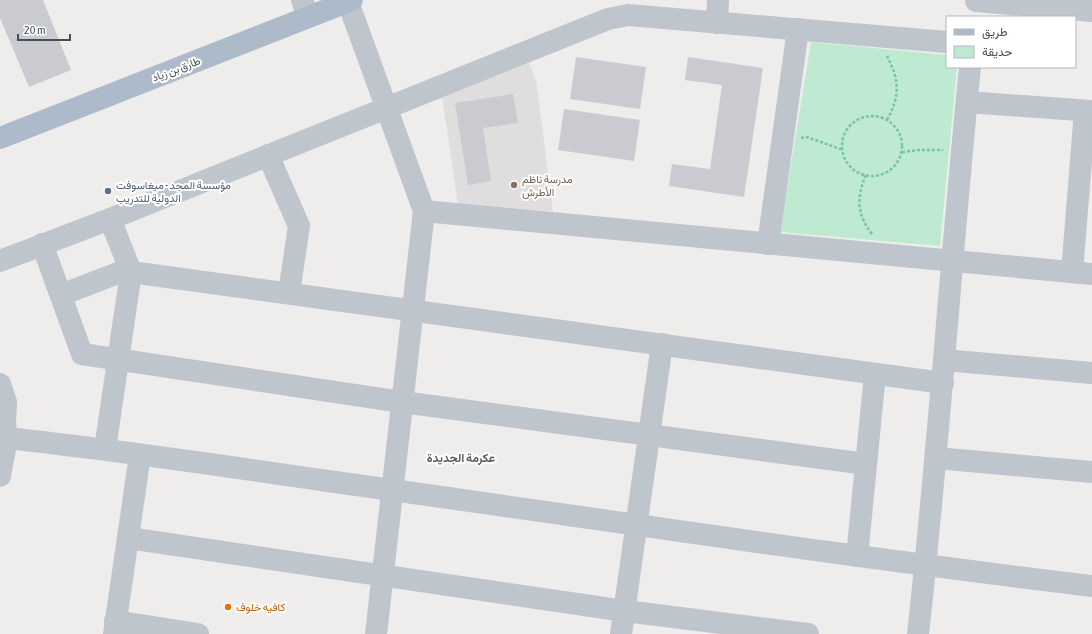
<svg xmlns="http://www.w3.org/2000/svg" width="1092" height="634" viewBox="0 0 1092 634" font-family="'Asap Condensed',Vazirmatn,sans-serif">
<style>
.education{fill:#dfdddd}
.green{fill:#bdead1}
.building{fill:#cacbd0}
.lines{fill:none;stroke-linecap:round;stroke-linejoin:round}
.path{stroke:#78c5a3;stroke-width:2.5;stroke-dasharray:3 2;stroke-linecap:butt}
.minor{stroke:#bec5cd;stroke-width:22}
.major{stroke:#adbac9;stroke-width:22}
.education-dot{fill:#8d6e63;stroke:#fff;stroke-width:1.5}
.service-dot{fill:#5c6f8a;stroke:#fff;stroke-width:1.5}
.food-dot{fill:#e8710a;stroke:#fff;stroke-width:1.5}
.labels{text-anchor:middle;stroke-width:4;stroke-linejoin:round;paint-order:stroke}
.street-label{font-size:11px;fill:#464e57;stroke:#fff}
.education-label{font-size:11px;fill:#785e54;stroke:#fff;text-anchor:start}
.service-label{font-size:11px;fill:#4e5e75;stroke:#fff;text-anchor:start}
.food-label{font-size:11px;fill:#c56008;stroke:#fff;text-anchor:start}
.neighbourhood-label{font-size:12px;font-weight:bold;fill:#595c60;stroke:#fff}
</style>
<rect width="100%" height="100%" fill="#efecec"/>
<!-- education -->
<path class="education" d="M529 63 536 80 553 211 458 204 442 97Z"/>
<!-- green -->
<path class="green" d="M811 42 947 55V67H957L940 246 780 232Z"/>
<!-- building -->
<g class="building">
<path d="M0 0H43L71 70 29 87 0 18Z"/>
<path d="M576 57 646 67 640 109 570 99Z"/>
<path d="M688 57 763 68 744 197 669 186 672 164 710 169 722 85 685 80Z"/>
<path d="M513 94 518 123 483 128 491 181 468 185 455 103Z"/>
<path d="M564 109 640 120 634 161 558 150Z"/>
</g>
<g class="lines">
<!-- path -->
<g class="path">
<circle cx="872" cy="146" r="30"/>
<path d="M887 120C900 96 900 81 887 56"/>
<path d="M801 138 807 137 843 150"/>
<path d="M902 152 919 150H943"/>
<path d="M866 175C856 198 857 215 872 234"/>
</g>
<!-- minor -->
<g class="minor">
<path d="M302 0 308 17"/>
<path d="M976 1 1092 11"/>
<path d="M348 2 424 211 376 634"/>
<path d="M717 23 718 0"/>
<path d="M967 102 1092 111"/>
<path d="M268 155 299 226 289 293"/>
<path d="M424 211 1092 274"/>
<path d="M110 219 131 272 943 383"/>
<path d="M42 244 82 354 402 402 866 464"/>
<path d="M768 244 798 29"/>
<path d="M0 261 110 219 608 19 628 15 947 42"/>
<path d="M1072 272 1085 111"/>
<path d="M61 295 123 271 131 272 105 449"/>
<path d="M944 360 1092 373"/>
<path d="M0 384 6 402 5 423 7 438 0 476"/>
<path d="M7 438C117 450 226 466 335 482 587 517 839 556 1092 586"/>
<path d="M936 458 1092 472"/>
<path d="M128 538 625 611 808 634"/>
<path d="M857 556 875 374"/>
<path d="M115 621 198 634"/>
<path d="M114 634 140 455"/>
<path d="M621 634 662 344"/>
<path d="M918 634C939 445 951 256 970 67"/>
</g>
<!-- major -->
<path class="major" d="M0 138 352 0"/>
</g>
<!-- markers -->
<circle class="education-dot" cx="514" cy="185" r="4"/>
<circle class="service-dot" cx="108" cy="191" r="4"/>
<circle class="food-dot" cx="228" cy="607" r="4"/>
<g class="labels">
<!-- street labels -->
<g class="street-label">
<text transform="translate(176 69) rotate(-21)" y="4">طارق بن زياد</text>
</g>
<!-- education labels -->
<g class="education-label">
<text x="522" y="183">مدرسة ناظم<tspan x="522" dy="13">الأطرش</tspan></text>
</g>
<!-- service labels -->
<g class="service-label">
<text x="116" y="189">مؤسسة المجد - ميغاسوفت<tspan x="116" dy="13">الدولية للتدريب</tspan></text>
</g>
<!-- food labels -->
<g class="food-label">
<text x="236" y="611">كافيه خلوف</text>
</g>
<!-- neighbourhood labels -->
<g class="neighbourhood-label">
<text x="461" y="462">عكرمة الجديدة</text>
</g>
</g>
<!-- legend -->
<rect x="946" y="16" width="130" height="52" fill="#ffffff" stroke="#b5b8bc"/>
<rect x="954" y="29" width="20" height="6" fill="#adbac9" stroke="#b5b8bc"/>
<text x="982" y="36" font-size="12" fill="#464e57">طريق</text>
<rect x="954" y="46" width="20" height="12" fill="#bdead1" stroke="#b5b8bc"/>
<text x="982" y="56" font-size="12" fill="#464e57">حديقة</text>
<!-- scale -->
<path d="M18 34v6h52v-6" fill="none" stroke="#464e57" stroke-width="2"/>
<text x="24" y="34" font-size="12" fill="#464e57" stroke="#ffffff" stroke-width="3" paint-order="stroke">20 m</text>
</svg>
